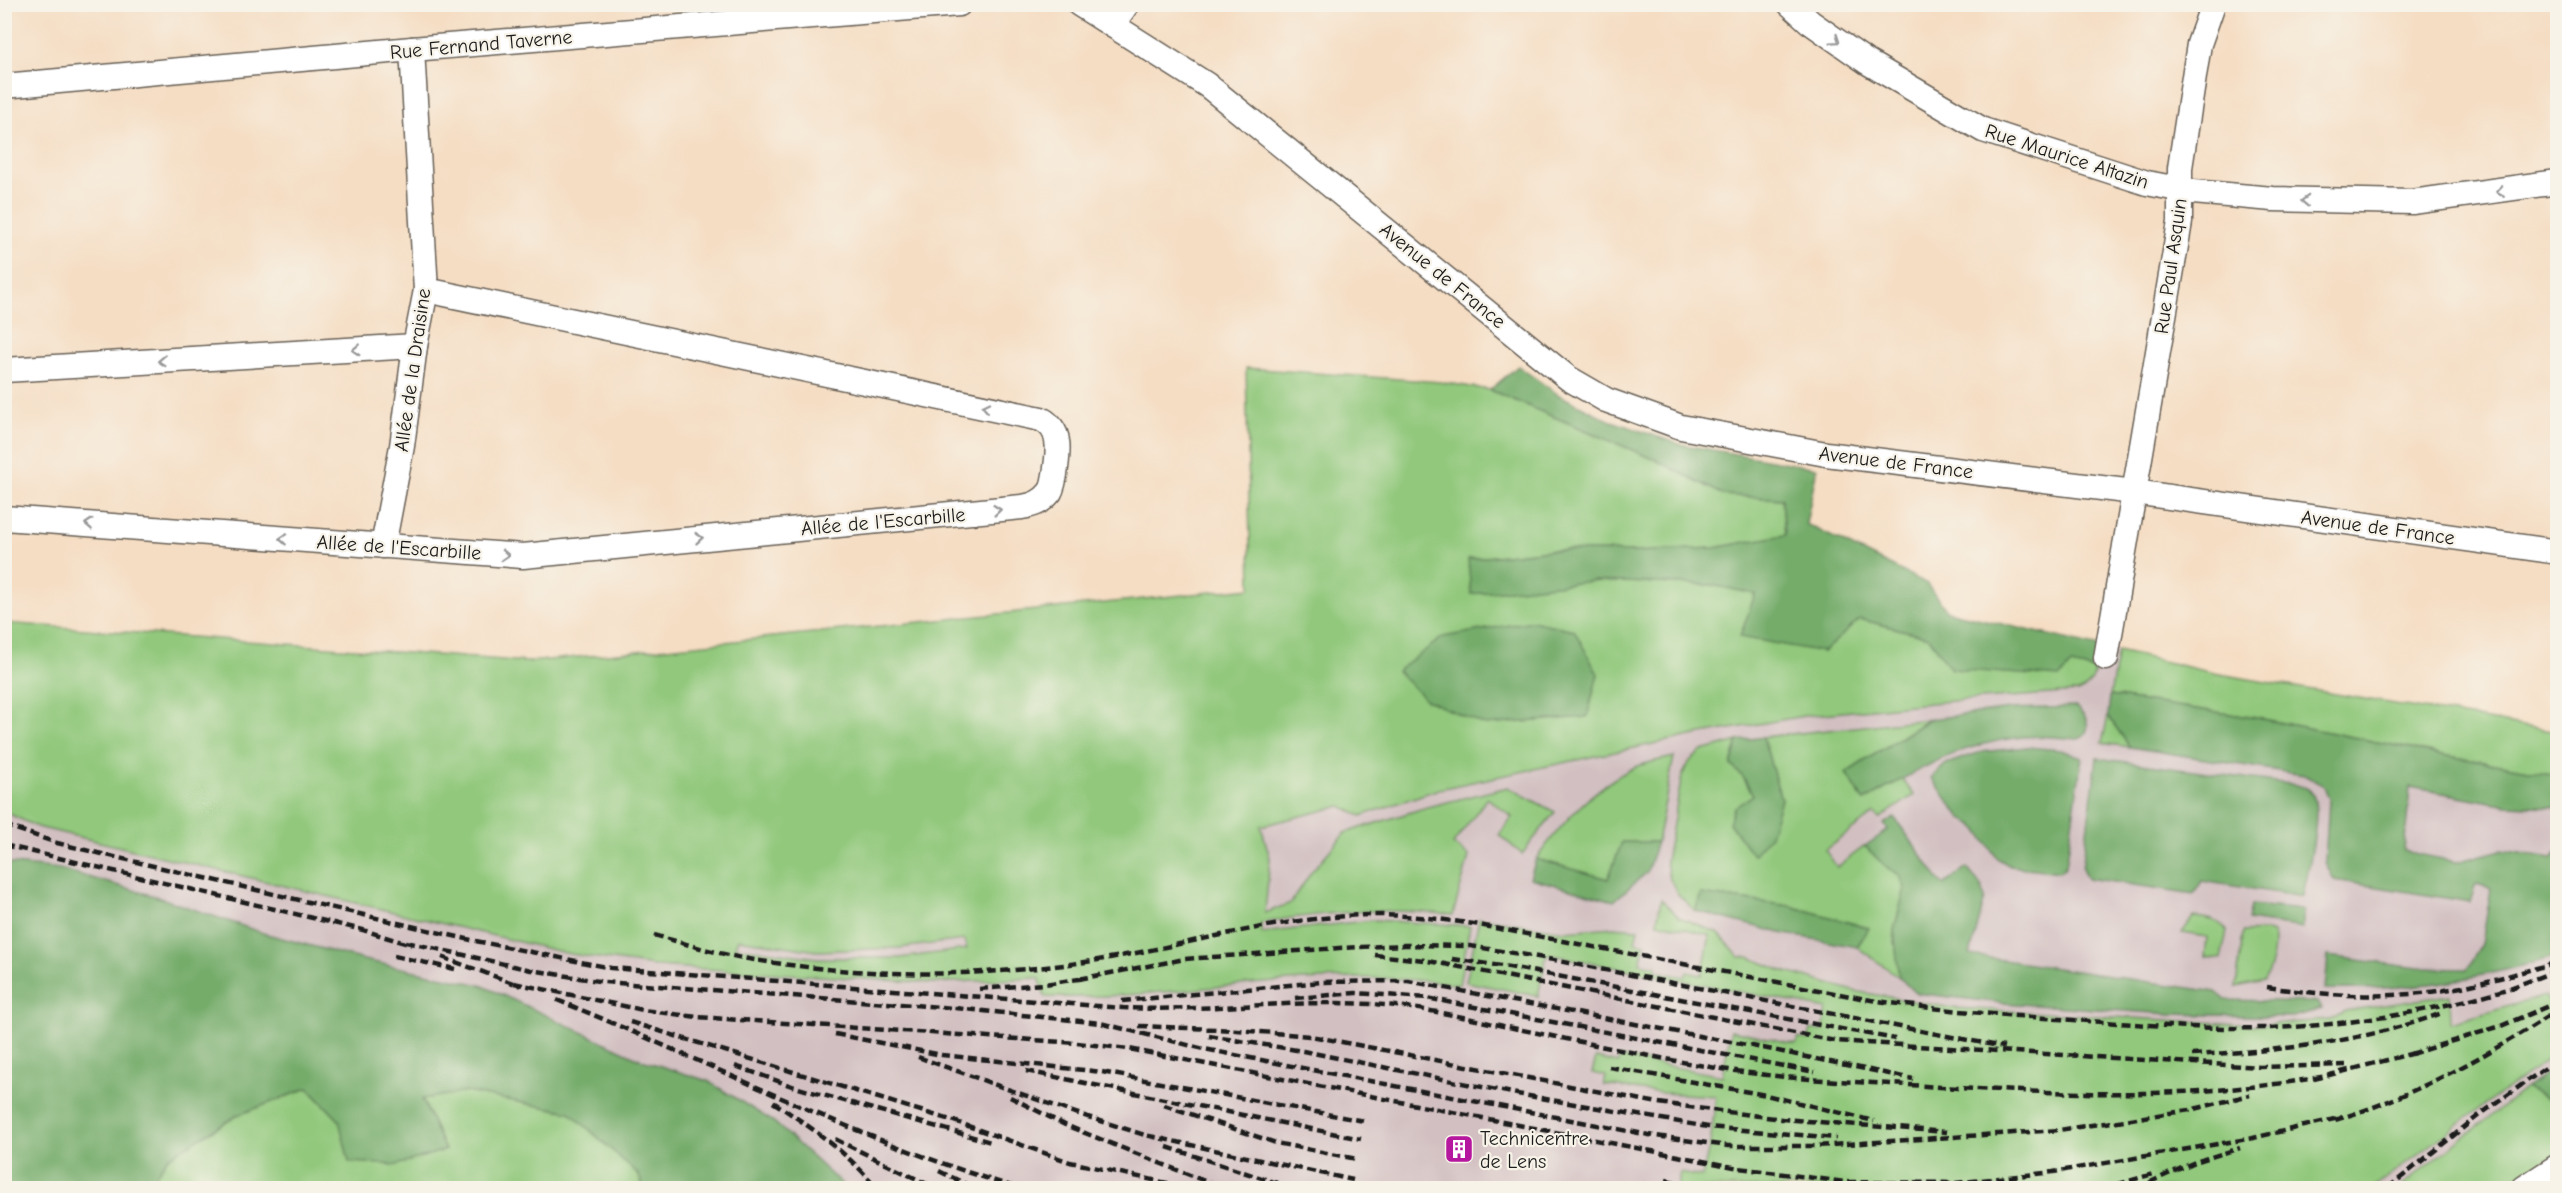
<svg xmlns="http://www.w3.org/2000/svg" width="2562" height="1193" viewBox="0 0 2562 1193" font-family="'Comic Neue',sans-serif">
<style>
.industrial{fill:#d2bfc1}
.green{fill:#91c87b;stroke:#56724c;stroke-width:1.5;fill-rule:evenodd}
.forest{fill:#74ac6b;stroke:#486444;stroke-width:1.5}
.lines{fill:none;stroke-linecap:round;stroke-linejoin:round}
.minor-casing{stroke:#686056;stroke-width:27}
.minor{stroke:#fff;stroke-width:24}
.rail{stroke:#1c1c1c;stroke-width:4.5;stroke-dasharray:9 4.5;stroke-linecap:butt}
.oneway{stroke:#999}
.labels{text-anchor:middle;stroke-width:4.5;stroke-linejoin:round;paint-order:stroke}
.street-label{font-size:20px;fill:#1c1c1c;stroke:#f7f3e8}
.poi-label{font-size:20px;fill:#1c1c1c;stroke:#f7f3e8;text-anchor:start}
</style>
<rect width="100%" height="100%" fill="#f7f3e8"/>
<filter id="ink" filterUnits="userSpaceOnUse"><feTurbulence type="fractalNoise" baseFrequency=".0167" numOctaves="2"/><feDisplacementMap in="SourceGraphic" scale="12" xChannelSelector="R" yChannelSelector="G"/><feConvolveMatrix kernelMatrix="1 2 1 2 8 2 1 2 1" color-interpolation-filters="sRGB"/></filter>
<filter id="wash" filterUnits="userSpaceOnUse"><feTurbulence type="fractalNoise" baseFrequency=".008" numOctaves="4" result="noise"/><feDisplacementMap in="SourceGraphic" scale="24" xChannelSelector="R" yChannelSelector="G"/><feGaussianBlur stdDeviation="1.35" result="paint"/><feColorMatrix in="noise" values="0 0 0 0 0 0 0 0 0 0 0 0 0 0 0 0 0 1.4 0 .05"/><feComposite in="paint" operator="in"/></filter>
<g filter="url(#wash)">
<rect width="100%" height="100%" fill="#f5ddc3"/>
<!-- industrial -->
<path class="industrial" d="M1518 366 1559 395 1609 420 1679 444 1817 468 1806 524 1926 583 1947 611 2214 673 2557 732V1069L2408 1188H727L5 914 4 623 529 662 1251 588 1246 368 1441 382 1490 389Z"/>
<!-- green -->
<g class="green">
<path d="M1246 368 1441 382 1490 390 1656 460 1724 495 1782 499 1785 535 1714 548 1634 552 1552 550 1468 559 1594 581 1712 585 1756 594 1740 637 1823 652 1860 619 1929 637 1951 669 2071 665 2095 670C2093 683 2089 687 2077 692L1940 702 1804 716 1696 735 1439 789 1361 816 1341 806 1261 826 1270 858 1265 913 1291 903 1312 871 1345 833 1427 807 1508 787 1555 812 1522 854 1499 835 1512 817 1487 798 1453 844 1469 856 1453 915C1388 907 1325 911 1261 923L1262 933 1374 920 1470 926 1459 985C1322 963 1183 1000 1045 997L1039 978 934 983 654 966 570 954 37 827 5 812V623L529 662 1251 588ZM1573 630 1597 674 1588 716ZM738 939 817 951 899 948 964 940 967 949 900 958H818L735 947Z"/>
<path d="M2118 651 2214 673 2557 732V775L2437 754 2263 719 2110 696Z"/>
<path d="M2108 716 2130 747 2102 743Z"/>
<path d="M1929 719 1846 773 1864 801 1902 779 1914 795 1879 819 1875 813 1825 850 1837 867 1865 846 1886 867 1900 875 1905 888 1894 930 1899 977 1857 947 1869 928 1790 906 1701 894 1695 911 1678 894 1669 877 1666 861 1682 776 1690 761 1702 751 1738 741 1731 765 1743 777 1753 795 1734 808 1781 800 1763 737Z"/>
<path d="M1674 757 1657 842H1622L1608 879 1536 859C1562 823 1592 788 1633 768 1645 762 1661 760 1674 757Z"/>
<path d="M1661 899 1679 917 1718 933 1740 957H1749L1780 970 1854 991 1953 1008 2257 1025 2328 1020 2345 1011 2450 995 2451 1023 2544 996 2557 1007V1053L2461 1122 2374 1188H1677L1680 1173 1702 1177 1711 1138 1716 1096 1663 1093 1604 1085 1606 1076 1592 1073 1596 1058 1618 1063 1619 1057 1722 1076 1731 1030 1796 1044 1798 1038 1808 1040 1811 1029 1823 1031 1827 1009 1547 954 1538 996 1466 982 1479 918 1565 931 1614 927 1638 929 1635 942 1645 944 1640 963 1657 966 1656 971 1685 977 1687 972 1702 975 1710 935 1657 922Z"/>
<path d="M2193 917C2206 918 2219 919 2227 931L2221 959 2205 957 2207 937 2182 933Z"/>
<path d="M2267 931 2273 933C2276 949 2271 966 2264 981L2236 987 2243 932Z"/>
<path d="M308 1088 339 1120 445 1150 422 1098 467 1092 570 1112 638 1174 644 1188H147L168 1157 238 1115Z"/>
<path d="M2526 1088 2557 1104V1155L2509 1188H2399Z"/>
</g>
<!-- forest -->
<g class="forest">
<path d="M1518 366 1559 395 1609 420 1679 444 1817 468 1806 524 1926 583 1947 611 2100 647 2095 670 2071 665 2060 677 1951 669 1929 637 1860 619 1823 652 1740 637 1755 594 1712 585 1594 581 1471 594 1468 559 1552 550 1634 552 1714 548 1785 535 1782 499 1724 495 1656 460 1490 390Z"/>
<path d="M1532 621 1574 630 1598 674 1587 717 1485 725 1426 700 1397 671 1443 637Z"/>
<path d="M2110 696 2263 719 2437 754 2557 775V809L2555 807 2507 805 2410 787 2404 851 2456 862 2501 850 2552 858 2557 851V956C2475 980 2411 991 2325 989L2328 956 2418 968 2467 969 2482 944 2491 888 2476 884 2470 902 2334 880 2325 862 2329 799 2324 786 2304 775 2130 747 2108 716Z"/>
<path d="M2076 707C2087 717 2094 729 2079 739 2060 738 2041 735 2023 737 1958 744 1919 769 1864 801L1846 773 1929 719 2011 709Z"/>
<path d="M1763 737 1781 799 1770 836 1753 855 1729 823 1734 808 1753 795 1743 777 1731 765 1738 741Z"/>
<path d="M2027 747 2061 750 2082 757 2066 866 2059 872 2010 866 1997 858 1974 825 1962 819 1931 778 1946 764 1981 752Z"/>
<path d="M2097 758 2290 784C2295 785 2303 786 2308 789 2327 800 2306 877 2303 897L2202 881 2194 894 2087 878 2082 868Z"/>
<path d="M1894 817 1943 885 1967 868 1982 887 1985 898 1970 955 2216 992 2226 1000 2318 1002 2322 1009 2292 1017 2171 1014 2003 1003 1915 993 1899 977 1894 930 1905 888 1900 875 1886 867 1865 846 1888 830 1884 824Z"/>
<path d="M1622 842H1657L1647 872 1614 901 1530 878 1536 859 1608 879Z"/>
<path d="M5 863 60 869 158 897 263 933 364 960 481 985 642 1060 708 1081 774 1122 846 1188H644L638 1174 570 1112 467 1092 422 1099 445 1150 397 1165 349 1162 339 1120 308 1088 238 1115 168 1157 147 1188H5Z"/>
<path d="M1701 894 1790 906 1869 928 1857 947 1785 934 1695 911Z"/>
<path d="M2251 905 2303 910V928L2248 920Z"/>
<path d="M2557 1066V1104L2526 1088Z"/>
</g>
</g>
<g filter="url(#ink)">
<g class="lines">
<!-- minor casing -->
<g class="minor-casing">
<g id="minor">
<path d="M1079 4 1207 85 1568 378 1606 400 1681 427 1826 454 2134 492 2558 552"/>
<path d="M1790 4 1810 22 1867 62 1983 130 2147 183 2193 192 2273 199 2412 202 2558 182"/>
<path d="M1112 25 1127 4"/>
<path d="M4 86 412 49 959 4"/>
<path d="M4 370 415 346"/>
<path d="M4 518 523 556 1022 507C1034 505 1042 502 1050 492 1055 484 1059 450 1057 441 1056 431 1049 423 1041 419L426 290"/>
<path d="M383 546 402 446 415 346 426 290 412 49"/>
<path d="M2106 658 2180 222V168L2199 44 2213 4"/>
<path d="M2524 1188 2558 1166"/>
</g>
</g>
<!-- minor -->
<use href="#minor" class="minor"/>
<!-- rail -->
<g class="rail">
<path d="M4 825 57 843 102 854 471 940 611 968 1123 1008C1214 1012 1306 997 1396 1006 1432 1010 1468 1018 1503 1026 1578 1041 1653 1058 1729 1070 1799 1081 1870 1082 1940 1087 2070 1094 2192 1100 2321 1077"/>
<path d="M4 845 363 930 411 945"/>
<path d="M654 935C687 944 721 955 755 960 867 978 986 978 1098 960 1177 947 1254 924 1334 917 1382 912 1427 917 1474 924L1871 1000C1943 1011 2015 1016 2088 1021 2147 1025 2206 1029 2266 1028 2350 1026 2436 1011 2517 986"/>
<path d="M406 942 531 970 604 982 955 1008 1100 1023 1204 1049 1649 1135 1728 1146H1816L2059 1130 2190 1110 2250 1095"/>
<path d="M1375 955 1424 960 1835 1041 2260 1067 2346 1065"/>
<path d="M394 956 455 969"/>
<path d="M442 957 521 986"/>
<path d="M1452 959 1509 967 1895 1039"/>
<path d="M1079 979 1185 959 1339 948 1405 945 1470 946 1538 957 2004 1047"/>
<path d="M514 983 643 1010 697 1017 1077 1043 1129 1049 1739 1168 1845 1182 1956 1183 2053 1172 2253 1138 2343 1117"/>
<path d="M2267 987C2327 996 2385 999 2445 990 2482 984 2520 972 2556 963"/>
<path d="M2510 988 2558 970"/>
<path d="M979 989 1044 984 1086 978"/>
<path d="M1295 998 1356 993 1427 998 1815 1072"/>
<path d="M557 1000C711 1062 858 1141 1018 1188"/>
<path d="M1122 1001 1321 982 1408 981 1773 1050 1913 1079"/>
<path d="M630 1022 957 1122 1070 1162 1190 1188"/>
<path d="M1139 1026 1237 1030 1311 1036 1658 1103 1782 1119 1947 1132"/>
<path d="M835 1034 942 1055 1102 1072 1364 1121"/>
<path d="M1209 1036 1303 1051 1517 1094 1708 1127 1836 1138"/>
<path d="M2411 1054 2501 1026 2558 1002"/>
<path d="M2192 1055C2277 1051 2362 1043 2442 1013"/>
<path d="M918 1057 1069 1111 1145 1135 1353 1180"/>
<path d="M735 1066 798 1088 991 1142"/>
<path d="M1609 1067 1766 1095 1874 1121"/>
<path d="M1026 1071 1361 1139"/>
<path d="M2314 1079 2418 1052"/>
<path d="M1010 1097 1065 1125 1222 1188"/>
<path d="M773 1102C811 1127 848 1153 877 1188"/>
<path d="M1164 1105 1276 1143 1357 1159"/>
<path d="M2335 1120C2415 1096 2488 1055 2558 1010"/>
<path d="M835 1139 935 1188"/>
<path d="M1167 1147 1292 1188"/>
<path d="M939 1171 974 1188"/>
<path d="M1666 1180 1703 1188"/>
<path d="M2104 1188 2153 1174"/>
<path d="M2137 1188 2195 1162 2240 1148"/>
<path d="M2388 1188 2478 1116 2558 1059"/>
</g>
</g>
<!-- one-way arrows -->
<defs><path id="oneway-chevron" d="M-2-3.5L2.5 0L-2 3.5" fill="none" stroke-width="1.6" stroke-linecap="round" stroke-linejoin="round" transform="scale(1.5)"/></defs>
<g class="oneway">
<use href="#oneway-chevron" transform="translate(1836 40) rotate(35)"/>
<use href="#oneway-chevron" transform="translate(2500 191) rotate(171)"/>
<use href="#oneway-chevron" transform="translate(2305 201) rotate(-178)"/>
<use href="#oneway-chevron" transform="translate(356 350) rotate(177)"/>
<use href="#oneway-chevron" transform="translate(162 361) rotate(177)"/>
<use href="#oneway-chevron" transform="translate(986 407) rotate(-168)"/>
<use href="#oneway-chevron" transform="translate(997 510) rotate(-6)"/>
<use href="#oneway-chevron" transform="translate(89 524) rotate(-176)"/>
<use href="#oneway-chevron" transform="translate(699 538) rotate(-5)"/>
<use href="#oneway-chevron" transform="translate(283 539) rotate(-176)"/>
<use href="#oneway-chevron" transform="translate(505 555) rotate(4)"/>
</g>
</g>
<!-- icons -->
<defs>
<g id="building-square" transform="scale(1.5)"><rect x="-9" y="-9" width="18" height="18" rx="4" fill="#b5179e" stroke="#f7f3e8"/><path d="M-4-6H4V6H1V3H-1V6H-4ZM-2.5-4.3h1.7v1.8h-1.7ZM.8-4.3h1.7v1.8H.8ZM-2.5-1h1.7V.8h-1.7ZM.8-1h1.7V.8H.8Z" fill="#fff"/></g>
</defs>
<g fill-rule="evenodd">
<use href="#building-square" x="1459" y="1149"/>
</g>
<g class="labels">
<!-- street labels -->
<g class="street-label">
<text transform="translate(481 44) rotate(-5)" y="7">Rue Fernand Taverne</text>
<text transform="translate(2067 156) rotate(18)" y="7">Rue Maurice Altazin</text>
<text transform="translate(2170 266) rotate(-82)" y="7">Rue Paul Asquin</text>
<text transform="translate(1443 275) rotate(39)" y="7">Avenue de France</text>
<text transform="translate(412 370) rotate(-82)" y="7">Allée de la Draisine</text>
<text transform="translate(1896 462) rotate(7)" y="7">Avenue de France</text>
<text transform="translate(883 521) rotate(-5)" y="7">Allée de l'Escarbille</text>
<text transform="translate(2378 527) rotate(8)" y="7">Avenue de France</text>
<text transform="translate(399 547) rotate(4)" y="7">Allée de l'Escarbille</text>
</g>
<!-- poi labels -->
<g class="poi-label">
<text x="1480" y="1145">Technicentre<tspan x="1480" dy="23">de Lens</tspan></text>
</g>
</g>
<!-- margin -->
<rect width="2562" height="1193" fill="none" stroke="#f7f3e8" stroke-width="24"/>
</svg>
